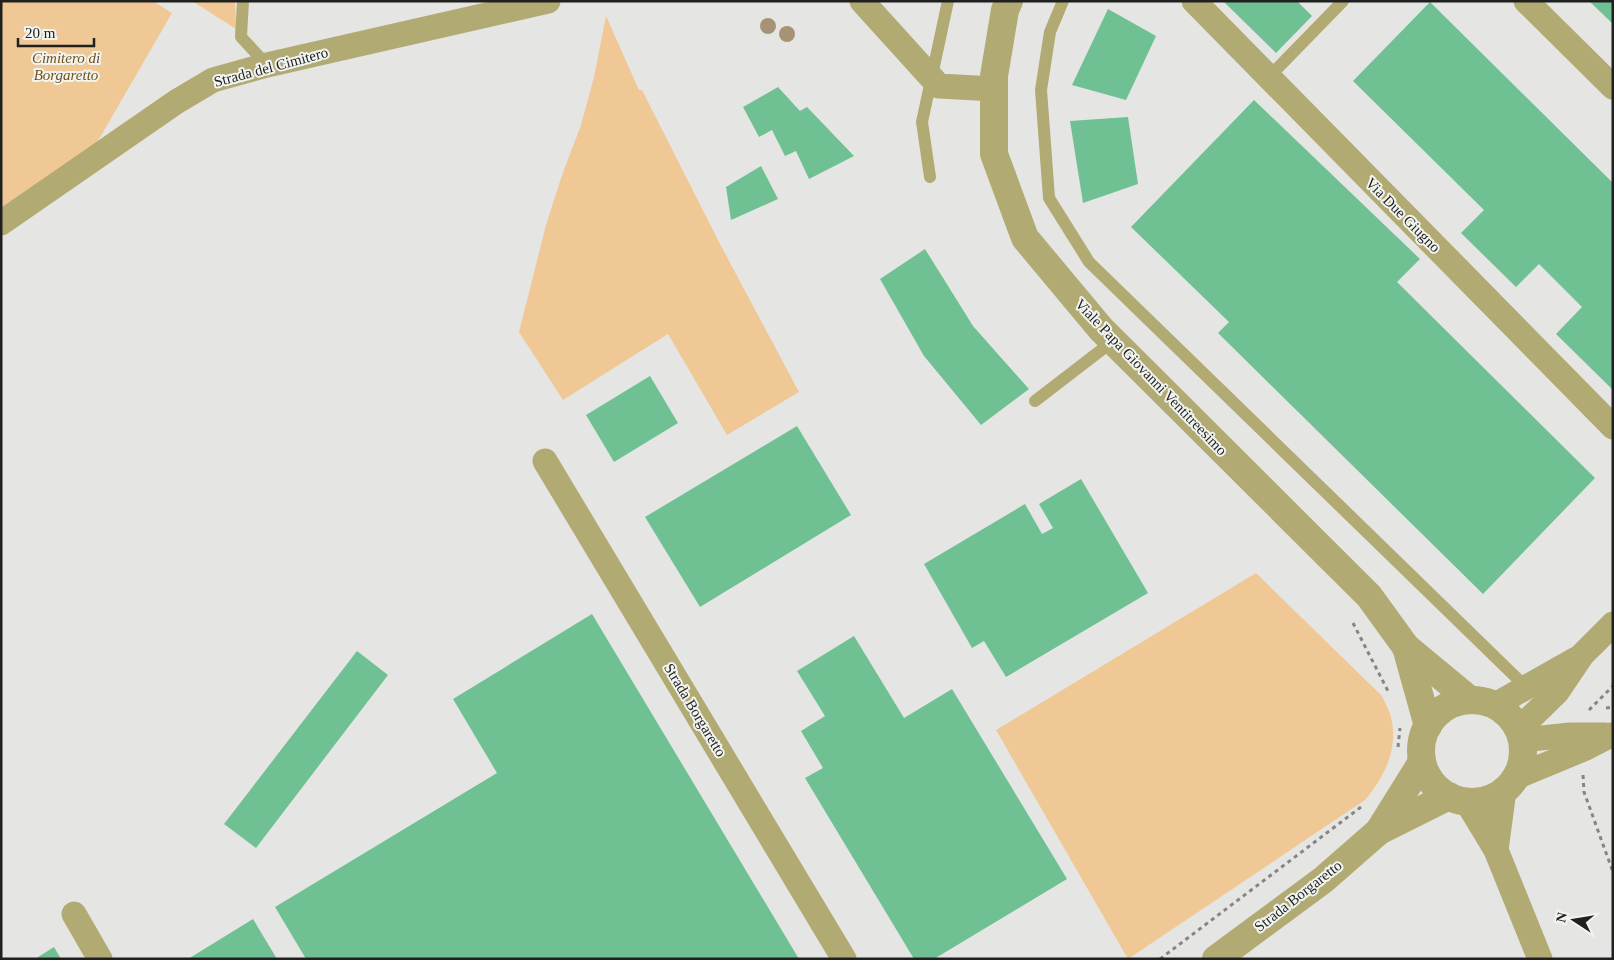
<svg xmlns="http://www.w3.org/2000/svg" width="1614" height="960" viewBox="0 0 1614 960" font-family="'Times New Roman',serif">
<style>
.green{fill:#f0c895}
.building{fill:#6fc193}
.lines{fill:none;stroke-linecap:round;stroke-linejoin:round}
.path{stroke:#858684;stroke-width:3;stroke-dasharray:4 4;stroke-linecap:butt}
.service{stroke:#b2aa73;stroke-width:12}
.minor{stroke:#b2aa73;stroke-width:25}
.tertiary{stroke:#b2aa73;stroke-width:28}
.tree{fill:#a69376}
.labels{text-anchor:middle;stroke-width:4;stroke-linejoin:round;paint-order:stroke}
.park-label{font-size:15px;font-style:italic;fill:#724f1c;stroke:#f2f4f0}
.street-label{font-size:15px;fill:#1f201f;stroke:#f2f4f0}
</style>
<rect width="100%" height="100%" fill="#e5e6e3"/>
<!-- green -->
<g class="green">
<path d="M1 1H153L172 13 91 153 1 213Z"/>
<path d="M192 1H235L236 29Z"/>
<path d="M606 16 639 90H642L719 242 799 392 727 435 668 334 563 400 519 332 546 225 562 175 581 125 594 77Z"/>
<path d="M1256 573 1382 696C1385 703 1389 710 1391 717 1399 748 1384 778 1365 800L1128 959 996 730Z"/>
</g>
<!-- building -->
<g class="building">
<path d="M1223 1H1297L1312 16 1276 53Z"/>
<path d="M1589 1H1613V24Z"/>
<path d="M1430 2 1613 183V390L1556 334 1582 307 1539 264 1516 287 1461 233 1484 210 1353 81Z"/>
<path d="M1108 9 1156 36 1126 100 1072 85Z"/>
<path d="M778 87 800 111 807 107 854 156 809 179 796 151 785 156 772 130 759 137 743 107Z"/>
<path d="M1254 100 1420 259 1397 282 1595 478 1483 594 1218 333 1229 322 1131 227Z"/>
<path d="M1128 117 1138 184 1083 203 1070 121Z"/>
<path d="M761 166 778 199 731 220 726 187Z"/>
<path d="M925 249 973 326 1029 389 981 425 924 356 880 279Z"/>
<path d="M650 376 678 423 614 462 586 415Z"/>
<path d="M797 426 851 515 700 607 645 517Z"/>
<path d="M1081 479 1148 593 1006 677 984 641 972 648 924 564 1025 504 1042 534 1053 528 1039 504Z"/>
<path d="M592 614 799 959H306L275 907 497 773 453 699Z"/>
<path d="M854 636 904 718 952 689 1067 879 934 959H914L805 778 823 768 801 731 825 716 797 671Z"/>
<path d="M357 651 388 675 256 848 224 824Z"/>
<path d="M253 919 277 959H188Z"/>
<path d="M54 947 61 959H35Z"/>
</g>
<g class="lines">
<!-- path -->
<g class="path">
<path d="M1353 623 1389 693"/>
<path d="M1606 708 1613 707"/>
<path d="M1589 710 1613 686"/>
<path d="M1398 747 1400 728"/>
<path d="M1583 775 1584 792 1613 872"/>
<path d="M1160 959 1361 807"/>
</g>
<!-- service -->
<g class="service">
<path d="M243 1 241 37 267 65"/>
<path d="M1063 1 1050 32 1041 90 1049 198 1089 262 1526 687"/>
<path d="M1268 78 1343 1"/>
<path d="M930 177 922 122 948 1"/>
<path d="M1035 401 1113 341"/>
</g>
<!-- minor -->
<g class="minor">
<path d="M862 1 939 86 994 89"/>
<path d="M1194 1 1613 427"/>
<path d="M1526 1 1613 87"/>
<path d="M1 223 176 102 213 80 267 65 548 1"/>
<path d="M545 461 844 959"/>
<path d="M1495 705 1576 659"/>
<path d="M1518 730 1557 692 1582 655 1613 624"/>
<path d="M1521 740 1570 735H1605"/>
<path d="M1516 777 1586 748 1611 735"/>
<path d="M1467 802 1496 850 1540 959"/>
<path d="M1496 850 1504 790"/>
<path d="M74 914 100 959"/>
</g>
<!-- tertiary -->
<g class="tertiary">
<path d="M1009 1 1005 10 994 76V154L1025 238 1101 329 1369 596 1406 647 1470 700"/>
<path d="M1406 647 1428 726"/>
<circle cx="1472" cy="751" r="51"/>
<path d="M1379 831 1449 796"/>
<path d="M1216 959 1323 880 1379 831 1422 762"/>
</g>
</g>
<!-- trees -->
<g class="tree">
<circle cx="768" cy="26" r="8"/>
<circle cx="787" cy="34" r="8"/>
</g>
<g class="labels">
<!-- park labels -->
<g class="park-label">
<text x="66" y="63">Cimitero di<tspan x="66" dy="17">Borgaretto</tspan></text>
</g>
<!-- street labels -->
<g class="street-label">
<text transform="translate(271 67) rotate(-15)" y="5">Strada del Cimitero</text>
<text transform="translate(1403 215) rotate(45)" y="5">Via Due Giugno</text>
<text transform="translate(1151 377) rotate(46)" y="5">Viale Papa Giovanni Ventitreesimo</text>
<text transform="translate(695 710) rotate(59)" y="5">Strada Borgaretto</text>
<text transform="translate(1298 896) rotate(-38)" y="5">Strada Borgaretto</text>
</g>
</g>
<!-- border -->
<rect width="1614" height="960" fill="none" stroke="#1f201f" stroke-width="5"/>
<!-- north arrow -->
<g transform="translate(1574 920) rotate(282)" stroke="#f2f4f0" stroke-width="4" paint-order="stroke">
<path d="M0-4L9 19L0 12L-9 19Z" fill="#1f201f"/>
<text y="-8" font-size="14" font-weight="bold" text-anchor="middle" fill="#1f201f">N</text>
</g>
<!-- scale -->
<path d="M18 38v8h76v-8" fill="none" stroke="#1f201f" stroke-width="2.5"/>
<text x="25" y="38" font-size="15" fill="#1f201f" stroke="#f2f4f0" stroke-width="4" paint-order="stroke">20 m</text>
</svg>
